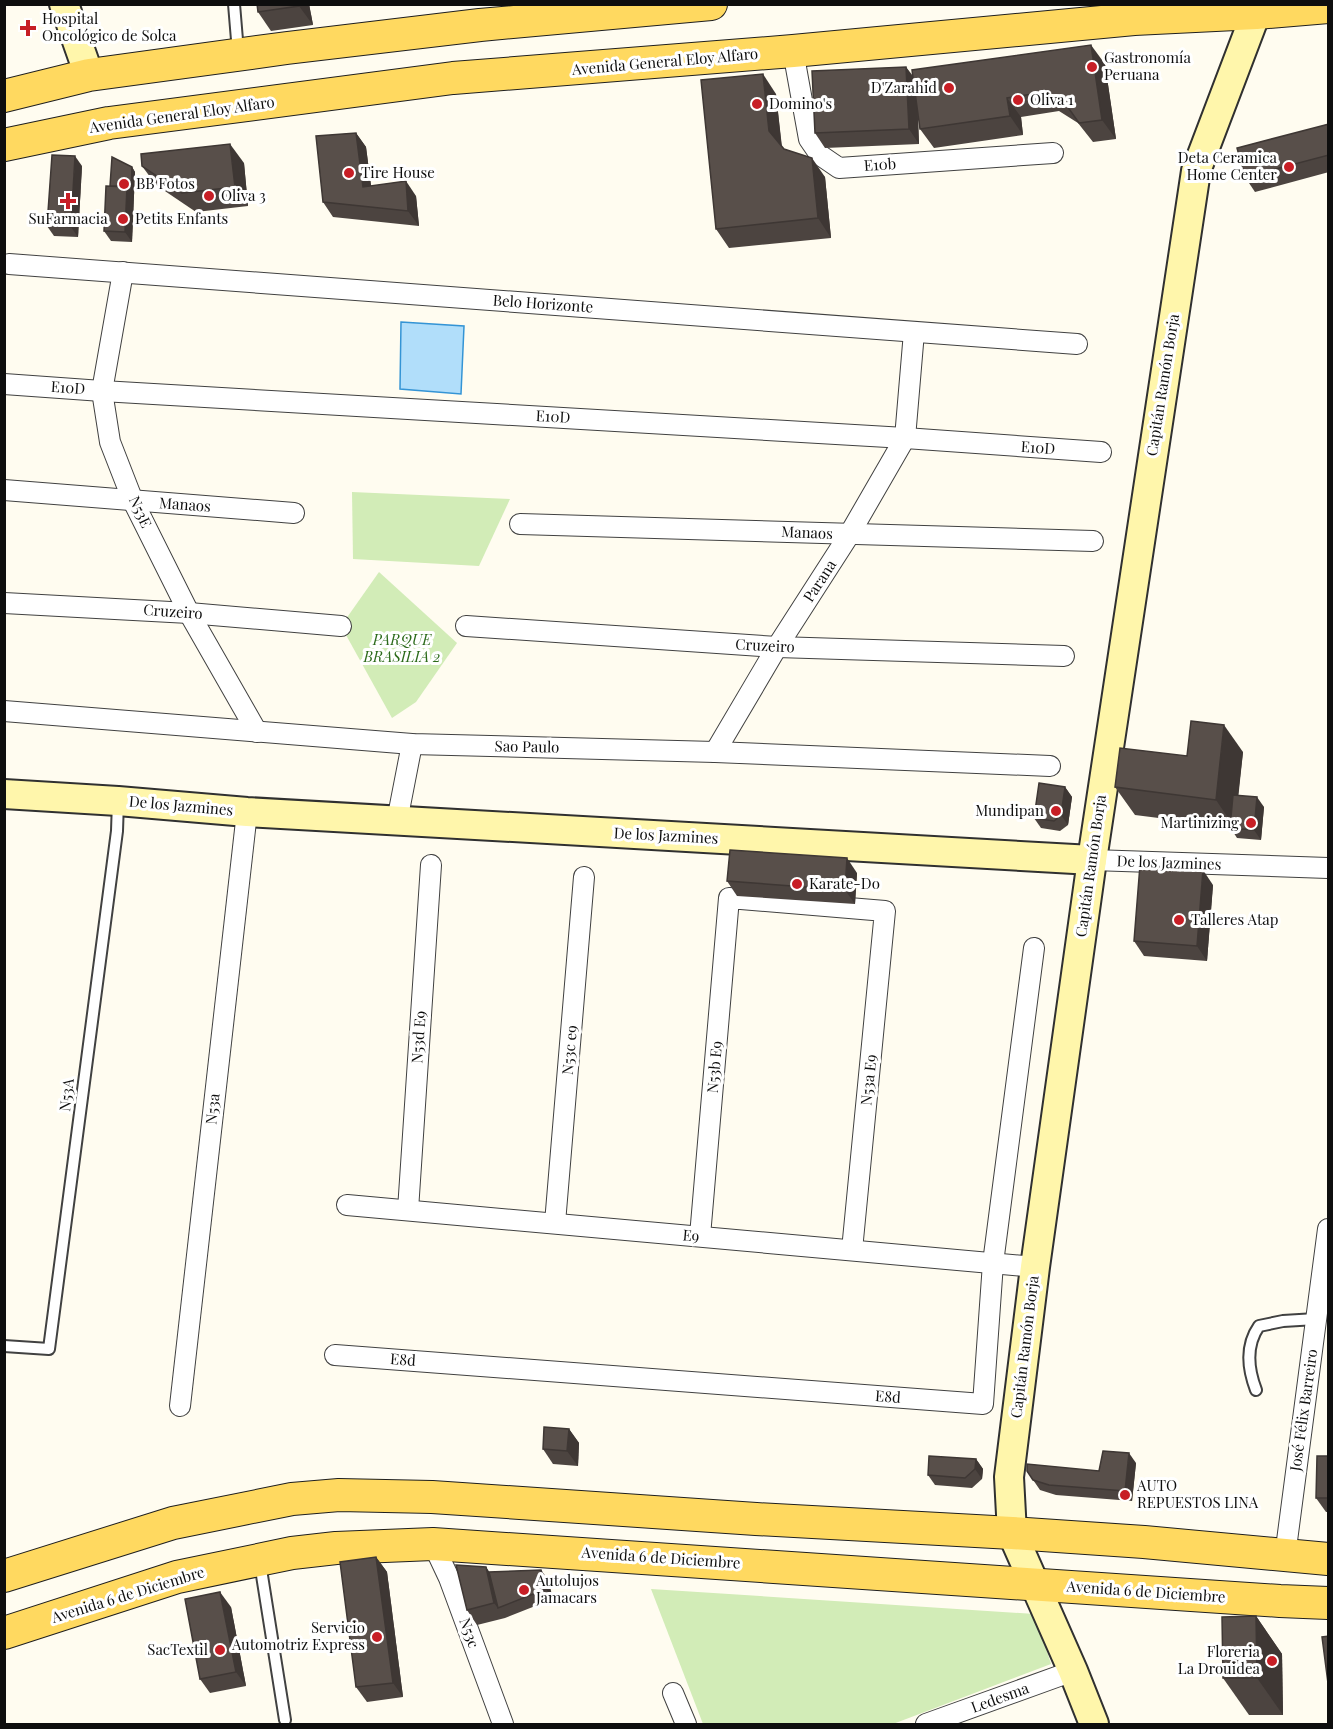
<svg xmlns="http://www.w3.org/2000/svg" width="1333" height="1729" viewBox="0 0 1333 1729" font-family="'Playfair Display',serif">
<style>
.green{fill:#d2ecb7}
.water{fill:#b1defa;stroke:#3494d5;stroke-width:1.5}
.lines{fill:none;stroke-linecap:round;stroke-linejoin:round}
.lane-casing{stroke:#414141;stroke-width:14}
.street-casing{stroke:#414141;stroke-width:22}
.secondary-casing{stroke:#303030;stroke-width:32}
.primary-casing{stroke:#1f1f1f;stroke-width:34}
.lane{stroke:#fff;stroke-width:10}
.street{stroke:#fff;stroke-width:20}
.secondary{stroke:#fff6ab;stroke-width:28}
.primary{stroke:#ffd960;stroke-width:32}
.wall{fill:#4c4440}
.shaded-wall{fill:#3e3734}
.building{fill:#584f4a;stroke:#3e3734;stroke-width:1.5}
.poi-dot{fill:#c71e25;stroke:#fff;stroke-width:2}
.labels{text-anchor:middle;stroke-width:6;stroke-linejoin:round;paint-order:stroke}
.poi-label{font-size:15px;fill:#0e0e0e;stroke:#fff;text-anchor:start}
.street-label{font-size:15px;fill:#0e0e0e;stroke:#fff}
.park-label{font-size:15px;font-style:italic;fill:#2b6a1a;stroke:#fff}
</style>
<rect width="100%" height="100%" fill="#fffcf0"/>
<!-- green -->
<g class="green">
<path d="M352 492 510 499 479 566 353 559Z"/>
<path d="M379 572 457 643 416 702 392 718 341 626Z"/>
<path d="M651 1589 1035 1614 1051 1664 893 1724H703Z"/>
</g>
<!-- water -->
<path class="water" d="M401 322 464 326 461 394 400 389Z"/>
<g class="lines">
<!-- lane casing -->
<g class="lane-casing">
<g id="lane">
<path d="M234 4 238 52"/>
<path d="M4 1346 49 1349 117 831 118 801"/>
<path d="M1256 1390C1248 1369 1245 1346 1259 1326L1283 1321 1316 1319"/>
<path d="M260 1563 285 1720"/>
</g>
</g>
<!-- street casing -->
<g class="street-casing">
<g id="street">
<path d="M793 51 809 139 820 155 839 168 1053 153"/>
<path d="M9 264 1077 344"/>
<path d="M123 272 102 391 110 442 133 501 189 613 257 732"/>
<path d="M4 384 102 391 905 438 1101 452"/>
<path d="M4 490 294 513"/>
<path d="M520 524 1093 541"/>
<path d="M4 603 189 613 341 626"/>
<path d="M466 626 777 647 1064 656"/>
<path d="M4 711 412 744 715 752 1050 766"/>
<path d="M715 752 777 647 849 535 905 438 914 332"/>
<path d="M397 821 412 744"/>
<path d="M1092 860 1328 868"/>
<path d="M347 1205 1035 1267"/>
<path d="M408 1210 431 865"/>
<path d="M555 1223 584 877"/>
<path d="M700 1236 729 898 885 911 852 1250"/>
<path d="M335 1355 983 1404 993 1263 1034 948"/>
<path d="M180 1406 247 812"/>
<path d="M433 1544 449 1578 503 1724"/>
<path d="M1285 1556 1328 1229"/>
<path d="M673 1693 686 1724"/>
<path d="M926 1724 1073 1671"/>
</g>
</g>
<!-- secondary casing -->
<g class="secondary-casing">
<g id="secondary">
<path d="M64 4 89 75"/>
<path d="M4 794 118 801 247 812 1092 860"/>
<path d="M1094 1724 1073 1671 1012 1533 1009 1477 1035 1267 1092 860 1196 171 1256 13 1261 4"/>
</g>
</g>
<!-- primary casing -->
<g class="primary-casing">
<g id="primary">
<path d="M4 96 89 75 287 48 480 25 711 4"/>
<path d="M4 145 109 123 453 78 793 51 1134 19 1256 13 1328 7"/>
<path d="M4 1576 173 1523 292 1499 339 1495 432 1497 756 1519 1012 1533 1144 1542 1328 1559"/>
<path d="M4 1633 177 1577 292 1553 336 1548 433 1544 1280 1601 1328 1603"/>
</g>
</g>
<!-- lane -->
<use href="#lane" class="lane"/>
<!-- street -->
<use href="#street" class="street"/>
<!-- secondary -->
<use href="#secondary" class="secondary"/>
<!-- primary -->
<use href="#primary" class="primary"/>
</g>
<!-- wall -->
<g class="wall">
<path d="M257 4H309L313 25 271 31 258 12Z"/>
<path d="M1105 64 1116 139 1093 142 1078 123 1059 111 1021 117 1023 135 934 148 920 129 918 111 919 144 825 148 815 133 906 67 913 76Z"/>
<path d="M776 94 782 147 784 149 825 177 831 238 729 248 716 229Z"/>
<path d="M1329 124V172L1255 192 1245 177Z"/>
<path d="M356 133 366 147 371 186 416 196 419 226 333 217 323 202Z"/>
<path d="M244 163 248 206 196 212 156 185 142 166Z"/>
<path d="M82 166 78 237 54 236 47 226Z"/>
<path d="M132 167 135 172 132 242 111 241 104 231 110 186Z"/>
<path d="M1243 752 1238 795 1264 807 1261 840 1237 838 1230 827 1135 815 1115 787 1187 756Z"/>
<path d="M1065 787 1072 797 1068 825 1060 831 1041 828 1034 818Z"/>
<path d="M857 873 855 904 737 896 727 881Z"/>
<path d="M1213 885 1207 961 1144 956 1134 941Z"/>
<path d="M569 1429 579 1443 578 1466 553 1464 543 1449Z"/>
<path d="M1329 1456V1512H1326L1316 1498Z"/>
<path d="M976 1459 983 1469 982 1479 972 1488 935 1485 928 1475Z"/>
<path d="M1136 1463 1132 1501 1056 1495 1040 1490 1027 1471H1099Z"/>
<path d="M376 1557 387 1572 403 1697 367 1702 356 1687Z"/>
<path d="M486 1567 489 1572 541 1570 548 1580 553 1599 505 1618 477 1625 467 1610Z"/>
<path d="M231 1607 246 1686 210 1693 200 1679Z"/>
<path d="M1256 1616 1282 1654 1283 1715H1249L1223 1678Z"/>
</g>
<!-- shaded-wall -->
<g class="shaded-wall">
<path d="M299 4H309L313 25 299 6Z"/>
<path d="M1091 45 1105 64 1116 139 1102 120Z"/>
<path d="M906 67 916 82 919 144 909 129Z"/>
<path d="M763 74 776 94 782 150 769 131Z"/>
<path d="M1007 98 1021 117 1023 135 1010 116Z"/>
<path d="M356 133 366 147 373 201 363 187Z"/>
<path d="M230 144 244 163 248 206 235 187Z"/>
<path d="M75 156 82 166 78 237 71 227Z"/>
<path d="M812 158 825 177 831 238 818 218Z"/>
<path d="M132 167 135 172 132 242 125 232 127 187Z"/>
<path d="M406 181 416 196 419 226 408 211Z"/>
<path d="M1224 725 1243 752 1235 828 1216 800Z"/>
<path d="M1065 787 1072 797 1068 825 1061 815Z"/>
<path d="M1257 797 1264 807 1261 840 1254 830Z"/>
<path d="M847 858 857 873 855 904 845 890Z"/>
<path d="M1203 870 1213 885 1207 961 1197 946Z"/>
<path d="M569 1429 579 1443 578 1466 567 1451Z"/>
<path d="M1129 1453 1136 1463 1132 1501 1125 1491Z"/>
<path d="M976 1459 983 1469 982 1479 975 1469Z"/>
<path d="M376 1557 387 1572 403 1697 393 1683Z"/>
<path d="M486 1567 496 1582 498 1608 494 1603Z"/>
<path d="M541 1570 548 1580 553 1599 546 1589Z"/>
<path d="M220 1592 231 1607 246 1686 236 1672Z"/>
<path d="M1256 1616 1282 1654 1283 1715 1257 1678Z"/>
</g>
<!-- building -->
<g class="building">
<path d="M257 4H299V6L258 12Z"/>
<path d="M1091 45 1102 120 1079 123 1065 103 1046 92 1007 98 1010 116 920 129 912 70Z"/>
<path d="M906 67 909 129 815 133 812 71Z"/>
<path d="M763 74 769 131 784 149 812 158 818 218 716 229 701 80Z"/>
<path d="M1329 124V155L1245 177 1237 148Z"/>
<path d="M356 133 363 187 406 181 408 211 323 202 316 136Z"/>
<path d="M230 144 235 187 182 193 142 166 141 154Z"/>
<path d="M52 155 75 156 71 227 47 226Z"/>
<path d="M112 157 132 167 131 192 127 187 110 186Z"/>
<path d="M106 186 127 187 125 232 104 231Z"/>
<path d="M1191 721 1224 725 1216 800 1115 787 1120 748 1187 756Z"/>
<path d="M1039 783 1065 787 1061 815 1054 821 1034 818Z"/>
<path d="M1233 795 1257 797 1254 830 1230 828Z"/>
<path d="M730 850 847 858 845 890 727 881Z"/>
<path d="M1140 865 1203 870 1197 946 1134 941Z"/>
<path d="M544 1427 569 1429 567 1451 543 1449Z"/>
<path d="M1103 1451 1129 1453 1125 1491 1049 1485 1033 1480 1027 1471V1464L1099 1471Z"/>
<path d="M929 1456 976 1459 975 1469 965 1478 928 1475Z"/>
<path d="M1317 1456H1329V1498H1316Z"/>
<path d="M376 1557 393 1683 356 1687 340 1562Z"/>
<path d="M456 1565 486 1567 494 1603 467 1610Z"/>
<path d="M541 1570 546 1589 498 1608 489 1572Z"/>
<path d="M220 1592 236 1672 200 1679 185 1599Z"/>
<path d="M1256 1616 1257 1678H1223L1222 1617Z"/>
<path d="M1329 1636V1691L1322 1637Z"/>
</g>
<!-- markers -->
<g class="poi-dot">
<path d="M25 19h6v6h6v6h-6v6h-6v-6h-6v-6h6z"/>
<circle cx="1092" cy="67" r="6"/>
<circle cx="949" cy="88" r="6"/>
<circle cx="1018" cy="100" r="6"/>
<circle cx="757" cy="104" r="6"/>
<circle cx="1289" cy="167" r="6"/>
<circle cx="349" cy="173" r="6"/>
<circle cx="124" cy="184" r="6"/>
<circle cx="209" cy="196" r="6"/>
<path d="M65 192h6v6h6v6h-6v6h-6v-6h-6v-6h6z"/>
<circle cx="123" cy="219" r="6"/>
<circle cx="1056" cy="811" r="6"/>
<circle cx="1251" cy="823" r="6"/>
<circle cx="797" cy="884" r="6"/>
<circle cx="1179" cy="920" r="6"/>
<circle cx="1125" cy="1495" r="6"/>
<circle cx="524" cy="1590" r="6"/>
<circle cx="377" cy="1637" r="6"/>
<circle cx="220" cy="1650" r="6"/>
<circle cx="1272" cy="1661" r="6"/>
</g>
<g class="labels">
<!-- poi labels -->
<g class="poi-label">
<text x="42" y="24">Hospital<tspan x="42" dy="17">Oncológico de Solca</tspan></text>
<text x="1104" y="63">Gastronomía<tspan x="1104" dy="17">Peruana</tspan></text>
<text x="937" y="93" text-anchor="end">D'Zarahid</text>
<text x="1030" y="105">Oliva 1</text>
<text x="769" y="109">Domino's</text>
<text x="1277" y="163" text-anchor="end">Deta Ceramica<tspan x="1277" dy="17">Home Center</tspan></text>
<text x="361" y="178">Tire House</text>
<text x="136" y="189">BB Fotos</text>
<text x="221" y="201">Oliva 3</text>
<text x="68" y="224" text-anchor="middle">SuFarmacia</text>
<text x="135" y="224">Petits Enfants</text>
<text x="1044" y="816" text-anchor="end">Mundipan</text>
<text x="1239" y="828" text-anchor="end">Martinizing</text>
<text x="809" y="889">Karate-Do</text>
<text x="1191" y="925">Talleres Atap</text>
<text x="1137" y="1491">AUTO<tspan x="1137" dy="17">REPUESTOS LINA</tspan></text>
<text x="536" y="1586">Autolujos<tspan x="536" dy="17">Jamacars</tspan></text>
<text x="365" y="1633" text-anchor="end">Servicio<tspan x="365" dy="17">Automotriz Express</tspan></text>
<text x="208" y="1655" text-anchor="end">SacTextil</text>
<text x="1260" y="1657" text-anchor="end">Floreria<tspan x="1260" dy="17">La Drouidea</tspan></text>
</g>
<!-- street labels -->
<g class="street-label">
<text transform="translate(665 62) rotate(-5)" y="5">Avenida General Eloy Alfaro</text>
<text transform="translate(182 115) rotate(-8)" y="5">Avenida General Eloy Alfaro</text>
<text transform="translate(880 165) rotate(-4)" y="5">E10b</text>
<text transform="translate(543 304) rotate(4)" y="5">Belo Horizonte</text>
<text transform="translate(1163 385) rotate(-81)" y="5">Capitán Ramón Borja</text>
<text transform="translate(68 388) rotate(4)" y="5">E10D</text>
<text transform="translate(553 417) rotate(3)" y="5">E10D</text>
<text transform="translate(1038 448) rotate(4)" y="5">E10D</text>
<text transform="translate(185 505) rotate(4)" y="5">Manaos</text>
<text transform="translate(140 512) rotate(65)" y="5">N53E</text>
<text transform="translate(807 533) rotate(2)" y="5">Manaos</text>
<text transform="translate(820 581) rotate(-57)" y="5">Parana</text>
<text transform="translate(173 612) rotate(4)" y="5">Cruzeiro</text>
<text transform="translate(765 646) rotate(3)" y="5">Cruzeiro</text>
<text transform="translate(527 747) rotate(1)" y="5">Sao Paulo</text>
<text transform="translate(181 806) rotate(5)" y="5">De los Jazmines</text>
<text transform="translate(666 836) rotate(3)" y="5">De los Jazmines</text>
<text transform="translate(1169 863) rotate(2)" y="5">De los Jazmines</text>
<text transform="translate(1091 866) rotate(-82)" y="5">Capitán Ramón Borja</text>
<text transform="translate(419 1037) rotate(-86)" y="5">N53d E9</text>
<text transform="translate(570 1050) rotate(-85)" y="5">N53c e9</text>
<text transform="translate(715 1067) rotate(-85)" y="5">N53b E9</text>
<text transform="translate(869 1080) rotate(-84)" y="5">N53a E9</text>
<text transform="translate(67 1095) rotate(-83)" y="5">N53A</text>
<text transform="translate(213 1109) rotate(-84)" y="5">N53a</text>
<text transform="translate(691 1236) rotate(5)" y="5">E9</text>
<text transform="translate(1025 1347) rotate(-83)" y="5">Capitán Ramón Borja</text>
<text transform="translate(403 1360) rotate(4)" y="5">E8d</text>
<text transform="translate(888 1397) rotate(4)" y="5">E8d</text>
<text transform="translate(1304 1410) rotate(-82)" y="5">José Félix Barreiro</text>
<text transform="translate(661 1558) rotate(4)" y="5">Avenida 6 de Diciembre</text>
<text transform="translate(1146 1592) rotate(4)" y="5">Avenida 6 de Diciembre</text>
<text transform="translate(128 1595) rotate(-17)" y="5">Avenida 6 de Diciembre</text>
<text transform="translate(469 1633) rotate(70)" y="5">N53c</text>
<text transform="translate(1000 1698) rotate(-20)" y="5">Ledesma</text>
</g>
<!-- park labels -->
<g class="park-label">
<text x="402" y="645">PARQUE<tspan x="402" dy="17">BRASILIA 2</tspan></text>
</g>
</g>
<!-- border -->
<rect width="1333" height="1729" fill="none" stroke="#0e0e0e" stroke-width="12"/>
</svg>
